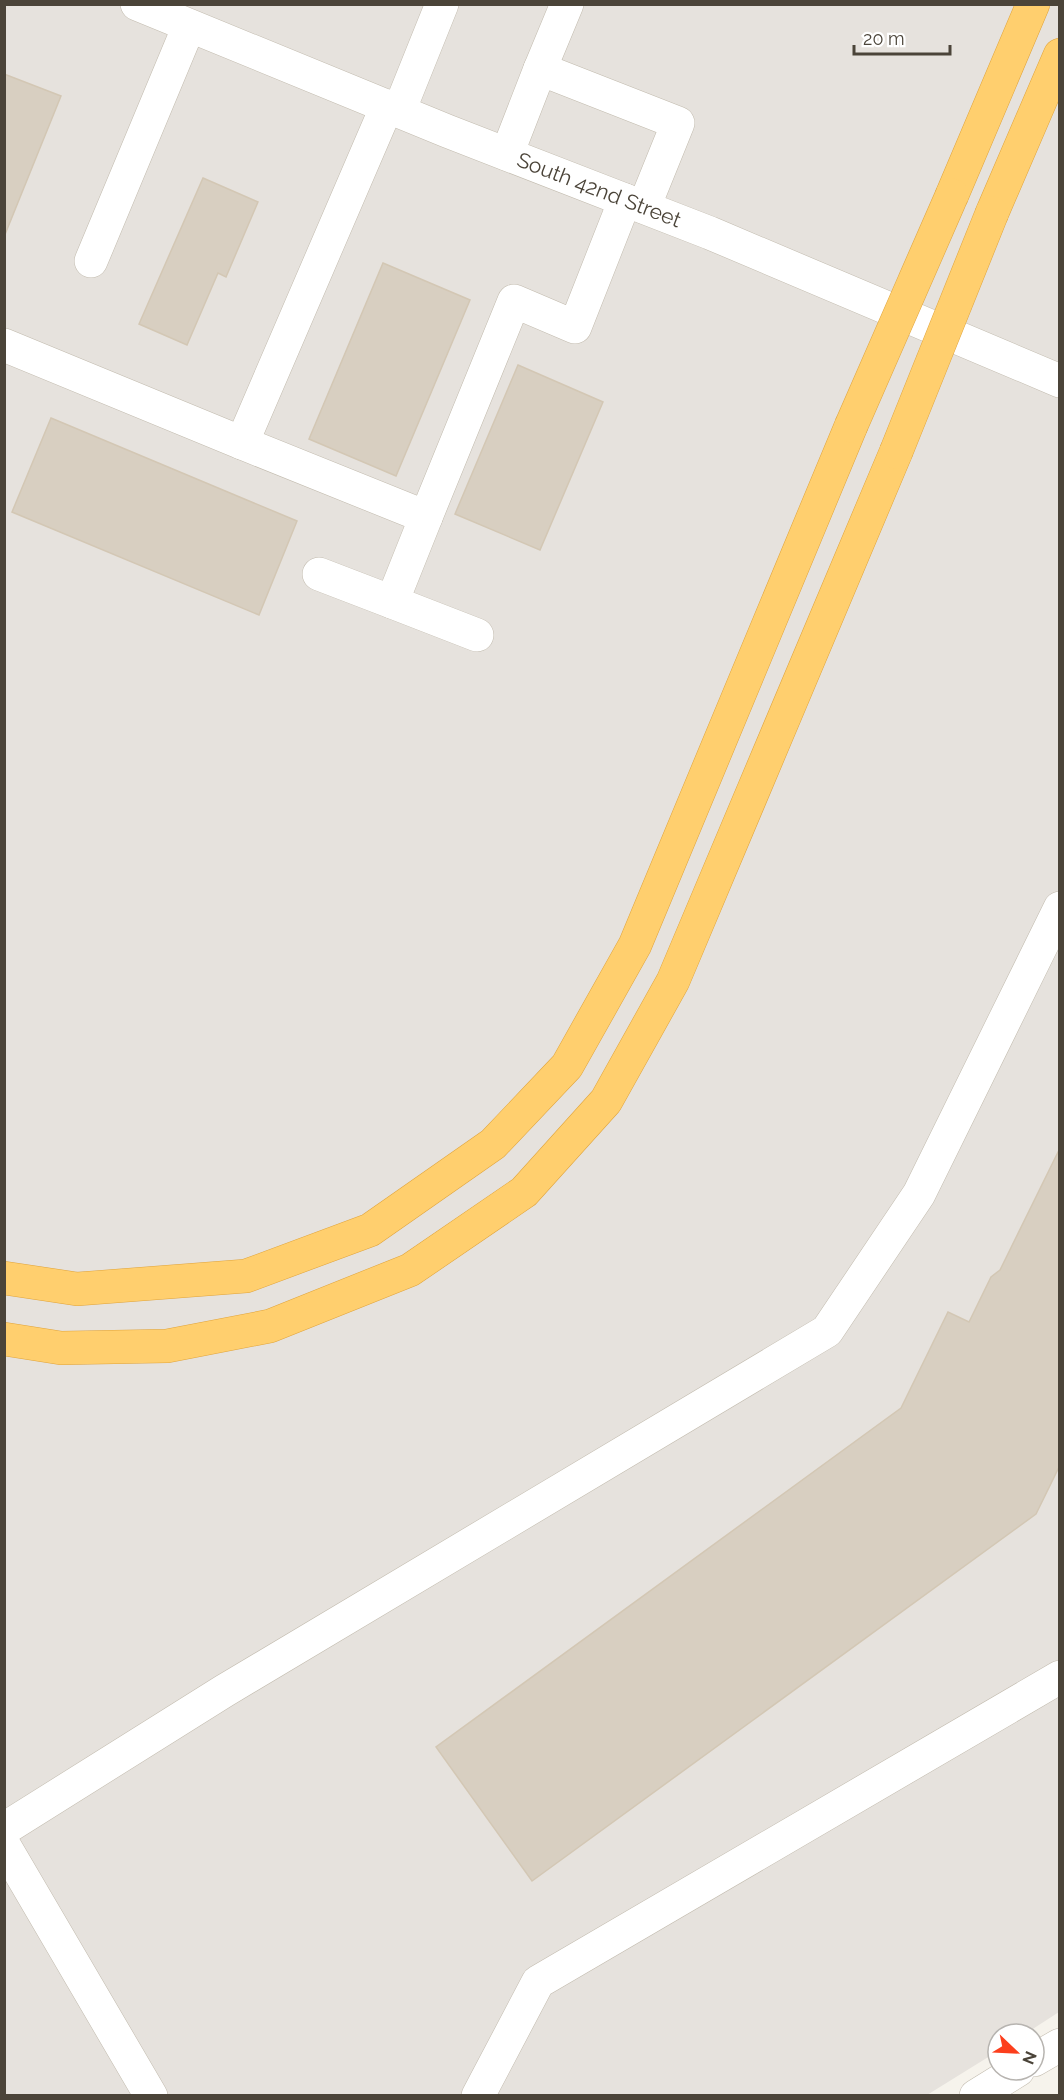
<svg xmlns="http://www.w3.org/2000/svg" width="1064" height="2100" viewBox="0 0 1064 2100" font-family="Raleway,sans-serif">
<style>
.industrial{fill:#e6e2dd}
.building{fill:#d8cfc1;stroke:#d3c7b4;stroke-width:1.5}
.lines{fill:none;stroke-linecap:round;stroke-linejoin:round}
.minor-casing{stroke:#c2bbae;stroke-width:34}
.highway-casing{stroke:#e0a43c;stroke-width:34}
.minor{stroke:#fff;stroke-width:33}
.highway{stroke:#ffcf6e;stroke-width:33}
.highway-bridge-casing{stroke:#e0a43c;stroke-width:34;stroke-linecap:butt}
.highway-bridge{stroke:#ffcf6e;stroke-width:33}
.labels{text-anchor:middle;stroke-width:5;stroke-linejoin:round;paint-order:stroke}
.street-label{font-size:21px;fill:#4b4439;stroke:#fff}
</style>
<rect width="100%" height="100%" fill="#f6f3ec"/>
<!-- industrial -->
<path class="industrial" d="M5 5H1059V2012L1025 2034H998V2051L927 2095 5 2096Z"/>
<!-- building -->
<g class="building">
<path d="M4 74 61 96 4 237Z"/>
<path d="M203 178 258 202 226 277 218 273 187 345 139 324Z"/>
<path d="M383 263 470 300 396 476 309 439Z"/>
<path d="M518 365 603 402 540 550 455 514Z"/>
<path d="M51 418 297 521 259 615 12 512Z"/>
<path d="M1060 1148V1465L1036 1514 532 1881 436 1747 901 1408 948 1312 969 1322 991 1277 1000 1270Z"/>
</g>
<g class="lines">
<!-- minor casing -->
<g class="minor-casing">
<g id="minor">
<path d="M137 4 447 131 710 233 1060 381"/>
<path d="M540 69 567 4"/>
<path d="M387 106 242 443 426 517 514 301 575 327 625 200"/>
<path d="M399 111 442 4"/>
<path d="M507 154 540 69 678 123 644 207"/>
<path d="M91 261 189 26"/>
<path d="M4 345 242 443"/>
<path d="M426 517 392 602 477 635"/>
<path d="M319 574 392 602"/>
<path d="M4 1829 224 1691 827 1331 919 1194 1060 908"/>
<path d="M4 1845 151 2096"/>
<path d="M1034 2060 1060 2045"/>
<path d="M478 2096 538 1982 1060 1677"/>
<path d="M976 2096 1018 2070"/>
</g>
</g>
<!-- highway casing -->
<g class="highway-casing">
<g id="highway">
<path d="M952 195 1033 4"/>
<path d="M992 213 1060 55"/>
<path d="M4 1278 77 1289 246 1276 370 1230 493 1144 567 1066 635 945 851 426"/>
<path d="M4 1339 61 1348 167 1346 270 1326 410 1270 524 1192 606 1101 673 981 896 452"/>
</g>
</g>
<!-- minor -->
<use href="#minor" class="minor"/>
<!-- highway -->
<use href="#highway" class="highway"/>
<!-- highway-bridge casing -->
<g class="highway-bridge-casing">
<g id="highway-bridge">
<path d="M851 426 952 195"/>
<path d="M896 452 992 213"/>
</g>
</g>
<!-- highway-bridge -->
<use href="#highway-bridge" class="highway-bridge"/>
</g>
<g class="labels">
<!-- street labels -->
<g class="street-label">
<text transform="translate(599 190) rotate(21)" y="7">South 42nd Street</text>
</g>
</g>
<!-- border -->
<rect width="1064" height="2100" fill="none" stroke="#4b4439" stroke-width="12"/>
<!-- north arrow -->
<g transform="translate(1016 2052) rotate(113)"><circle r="28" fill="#ffffff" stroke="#b7b4b0" stroke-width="1.5"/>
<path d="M0-4.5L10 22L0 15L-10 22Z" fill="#fc3f1d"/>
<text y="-9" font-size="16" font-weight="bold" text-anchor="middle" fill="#4b4439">N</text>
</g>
<!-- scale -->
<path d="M854 45v9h96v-9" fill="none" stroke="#4b4439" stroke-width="3"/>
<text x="863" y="45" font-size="18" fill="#4b4439" stroke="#ffffff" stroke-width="4.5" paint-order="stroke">20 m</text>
</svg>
